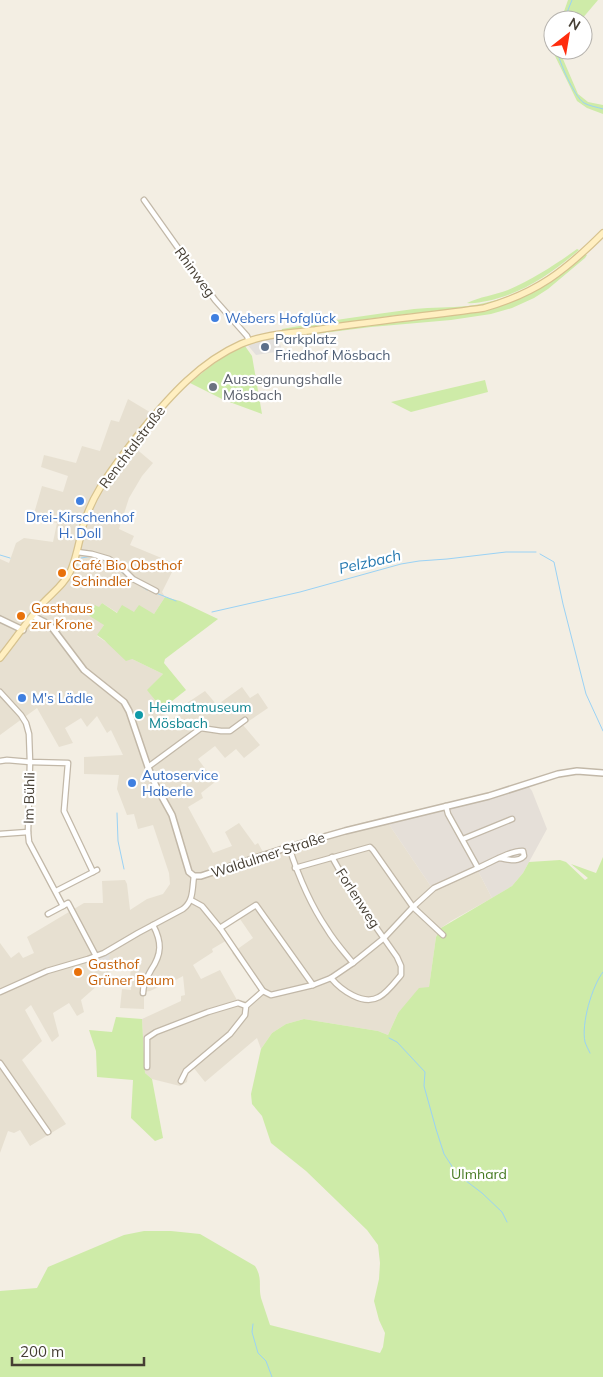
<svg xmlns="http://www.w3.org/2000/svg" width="603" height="1377" viewBox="0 0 603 1377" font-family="Mulish,sans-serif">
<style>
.residential{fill:#e7e0d1;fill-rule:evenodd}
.industrial{fill:#e5dfd8}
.green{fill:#ceeba8}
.parking{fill:#e3e0dc}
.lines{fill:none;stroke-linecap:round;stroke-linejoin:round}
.stream{stroke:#9ad2f5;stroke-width:1}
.minor-casing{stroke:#c2b8a8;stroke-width:7}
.tertiary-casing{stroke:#c2b8a8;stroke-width:8}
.secondary-casing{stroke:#d6c28f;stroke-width:8}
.minor{stroke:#fff;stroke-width:4.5}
.tertiary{stroke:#fff;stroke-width:5}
.secondary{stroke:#ffefc1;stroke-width:5.5}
.shop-dot{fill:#3f7fe0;stroke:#fff;stroke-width:2}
.service-dot{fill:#5c6f8a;stroke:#fff;stroke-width:2}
.worship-dot{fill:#6b7280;stroke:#fff;stroke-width:2}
.food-dot{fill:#e8710a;stroke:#fff;stroke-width:2}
.culture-dot{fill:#0f9aa8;stroke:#fff;stroke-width:2}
.labels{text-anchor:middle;stroke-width:4.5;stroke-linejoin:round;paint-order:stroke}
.street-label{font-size:14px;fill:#453e33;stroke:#fff}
.shop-label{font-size:14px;fill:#366cbe;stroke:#fff;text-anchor:start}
.service-label{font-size:14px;fill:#4e5e75;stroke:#fff;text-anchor:start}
.worship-label{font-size:14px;fill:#5b616d;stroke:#fff;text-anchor:start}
.food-label{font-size:14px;fill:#c56008;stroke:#fff;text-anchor:start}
.culture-label{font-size:14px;fill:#0d838f;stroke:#fff;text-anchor:start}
.park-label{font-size:14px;fill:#467a22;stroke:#fff}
.water-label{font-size:15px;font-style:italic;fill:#2478b0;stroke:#fff}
</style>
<rect width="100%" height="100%" fill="#f3eee3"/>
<!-- residential -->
<path class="residential" d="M128 399 158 417 134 445V447L153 463 142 476 129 498 119 529 134 536 130 545 176 564 162 592 165 597 154 614 134 612 118 613 102 603 99 608 96 605 104 625 97 636 132 659 163 674 148 690 169 721 190 708 187 703 205 691 217 705 242 687 250 698 258 693 268 708 243 725 260 745 244 758 236 749 225 758 215 746 198 759 215 782 201 793 203 798 188 807 213 853 232 846 225 832 239 823 255 845 258 843 263 852 323 833 384 817 432 888 477 869 492 898 451 921 441 928 436 937 429 987 398 1013 388 1035 378 1031 304 1019 286 1024 272 1033 261 1049 257 1038 205 1082 193 1067 188 1073 187 1082 180 1086 152 1079 145 1073 142 1019 181 1001V996L185 995 183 976 172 982 171 981 150 991 144 992V1009L120 1008 122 989 131 990 130 960H126L106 975 98 978V985L81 1000 84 1012 77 1016 69 1003 53 1013 59 1036 52 1042 31 1005 25 1010 42 1041 22 1060 66 1124 30 1146 20 1130 14 1133 8 1131 0 1153V943L11 958 19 952 23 958 34 953 27 937 84 903H103L102 881 125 880 127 884 130 910 147 899 163 894 170 884 169 873 153 825 138 829 134 814 127 815 117 789 119 775 84 774V757L123 755 111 730 107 733 97 716 87 727 81 718 65 728 73 743 59 747 37 708 0 735V559L9 563 16 543 24 538 53 542 57 523 33 517 42 486 63 492 68 476 41 467 44 455 76 463 82 446 100 451 111 420 119 422ZM240 919 253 938 232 953 258 988V993L246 1001 237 1000 220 970 201 979 193 965 213 952 212 949 229 939 224 929Z"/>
<!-- industrial -->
<path class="industrial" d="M525 782 532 791 547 829 523 873 512 886 492 898 477 869 432 888 384 817 488 795Z"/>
<!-- green -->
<g class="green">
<path d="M568 0H598L581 20H561Z"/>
<path d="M554 50H572L563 59 578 94 588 102 603 105V114L587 108 577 101 555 56Z"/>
<path d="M577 249 579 250C552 273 522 294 487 301 480 302 474 304 467 303 479 297 495 295 508 290 533 279 555 265 577 249Z"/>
<path d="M579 251 577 255C559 269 541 284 520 293 484 309 446 310 407 314 365 319 324 325 282 332V329C326 321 370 315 414 309 432 307 450 308 468 306 513 300 546 281 579 251Z"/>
<path d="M584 254 587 255 585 258 548 289 534 298 512 308 491 314 451 320 371 327 283 338 286 336 345 327 468 313 520 298 533 292 556 278Z"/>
<path d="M245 346 252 356 262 414 224 400 190 383C208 368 224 354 245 346Z"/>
<path d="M485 380 488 392 411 412 391 402Z"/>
<path d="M165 597 180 601 218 619 165 659 164 663 186 690 162 709 147 690 163 674 132 659 126 661 104 640 97 635 104 625 88 615 95 605 99 607 102 603 117 613 122 605 134 612 139 605 154 614Z"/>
<path d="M603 857V1377H0V1291L37 1288 48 1267 124 1235 144 1231H171L200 1234 255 1266C263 1279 258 1285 261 1298 264 1307 267 1316 270 1325L380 1353 383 1347 385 1333 379 1320 374 1301 379 1279 380 1263 378 1245 367 1230 306 1171 271 1143 262 1116 252 1104 251 1094 261 1049 272 1033 286 1024 304 1019 378 1031 388 1035 398 1013 419 988 429 987 436 937 441 928 512 886 523 873 529 862 560 860 566 862 585 880 588 878 571 864 596 873Z"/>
<path d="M116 1017 142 1019 145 1073 152 1079 163 1138 155 1141 131 1118 133 1080 97 1077 96 1051 89 1030 112 1032Z"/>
</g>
<!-- parking -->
<g class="parking">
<path d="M278 336 282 351 256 355 246 343Z"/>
<path d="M110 952 108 968 106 969 92 972 90 961Z"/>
</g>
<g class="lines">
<!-- stream -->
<g class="stream">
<path d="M564 20 572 0"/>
<path d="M557 50C559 62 574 96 584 103 589 106 597 107 603 109"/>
<path d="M540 554 554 562 563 604 586 694 603 731"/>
<path d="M0 555 10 558"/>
<path d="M80 560 81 558 93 556"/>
<path d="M112 564 125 575"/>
<path d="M133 581 147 590"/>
<path d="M156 593 176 601"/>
<path d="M212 612 300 592 401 564 419 561 447 559 506 552H536"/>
<path d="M117 813 118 841 124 869"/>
<path d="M389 1038 397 1042 425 1072 424 1086 436 1129 444 1154 457 1174 482 1193 502 1212 507 1222"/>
<path d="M590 1053C588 1049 586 1045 585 1042 581 1024 592 986 603 972"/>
<path d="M253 1324 252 1332 258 1353 266 1361 272 1377"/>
</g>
<!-- minor casing -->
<g class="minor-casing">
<g id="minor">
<path d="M144 200 215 300 247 336 249 341"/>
<path d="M77 552 92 554 109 559 123 569 133 579 156 591"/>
<path d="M0 692 21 715 26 723 29 734 30 762 28 832 29 842 63 906 68 903 96 956"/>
<path d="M0 761 7 760 30 762 68 763 64 811 93 872"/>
<path d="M148 767 201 728 221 731H230L245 720"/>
<path d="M0 834 28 832"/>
<path d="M463 839 512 819"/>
<path d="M289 847C298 875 310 904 327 929 334 941 344 952 353 963"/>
<path d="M295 868 370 847 373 850 413 907 443 935"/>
<path d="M478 868C490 863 511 850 523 851L524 856C517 863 508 859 499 858"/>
<path d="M56 891 97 870"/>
<path d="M191 900 202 906 220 928 263 991 271 995 313 985 331 978 353 963 384 938 413 907 434 888 478 868 448 814 446 806"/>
<path d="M48 914 63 906"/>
<path d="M220 928 256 905 313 985"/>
<path d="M331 978C341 990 363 1006 379 997 387 993 395 982 401 975V966L397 957 354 896 332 857"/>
<path d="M0 992 47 971 88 959 104 953 138 933 183 909C194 901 192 888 194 876"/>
<path d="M143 993C143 983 147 978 151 970 162 954 162 942 153 925"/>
<path d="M0 1063 48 1132"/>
<path d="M147 1067V1038L156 1032 208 1012 238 1003 246 1006"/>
<path d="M181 1081 186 1071 230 1034 245 1015 246 1006 263 991"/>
</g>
</g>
<!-- tertiary casing -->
<g class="tertiary-casing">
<g id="tertiary">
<path d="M33 616 50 625 84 670 124 702 129 711 148 767 156 786 172 815 189 872 194 876H201L289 847 345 831 489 796 558 774 577 771 603 773"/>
<path d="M0 619 23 630"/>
</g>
</g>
<!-- secondary casing -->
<g class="secondary-casing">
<path id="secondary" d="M0 658C14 641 27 621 42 604 52 593 65 584 71 570 77 556 79 541 83 526 87 513 92 501 100 488 112 468 127 449 142 430 170 396 200 362 241 344 264 334 291 333 315 330 371 321 428 316 484 308 537 293 565 271 603 233"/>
</g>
<!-- minor -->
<use href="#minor" class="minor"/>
<!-- tertiary -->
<use href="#tertiary" class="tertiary"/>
<!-- secondary -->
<use href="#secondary" class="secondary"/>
</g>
<!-- markers -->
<g class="shop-dot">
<circle cx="215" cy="318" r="5"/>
<circle cx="80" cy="501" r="5"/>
<circle cx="22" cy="698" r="5"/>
<circle cx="132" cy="783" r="5"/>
</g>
<circle class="service-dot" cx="265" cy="347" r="5"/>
<circle class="worship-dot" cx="213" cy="387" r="5"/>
<g class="food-dot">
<circle cx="62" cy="573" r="5"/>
<circle cx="21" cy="616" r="5"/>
<circle cx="78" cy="972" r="5"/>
</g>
<circle class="culture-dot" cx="139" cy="715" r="5"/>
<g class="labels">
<!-- street labels -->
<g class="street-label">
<text transform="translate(195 272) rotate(54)" y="5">Rhinweg</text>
<text transform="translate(132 447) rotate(-53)" y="5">Renchtalstraße</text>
<text transform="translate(29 798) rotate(-89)" y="5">Im Bühli</text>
<text transform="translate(268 855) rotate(-18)" y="5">Waldulmer Straße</text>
<text transform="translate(358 898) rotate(57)" y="5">Forlenweg</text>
</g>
<!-- shop labels -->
<g class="shop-label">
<text x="225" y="323">Webers Hofglück</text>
<text x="80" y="522" text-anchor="middle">Drei-Kirschenhof<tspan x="80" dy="16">H. Doll</tspan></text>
<text x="32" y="703">M's Lädle</text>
<text x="142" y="780">Autoservice<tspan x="142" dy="16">Haberle</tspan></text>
</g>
<!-- service labels -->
<g class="service-label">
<text x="275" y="344">Parkplatz<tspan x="275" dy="16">Friedhof Mösbach</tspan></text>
</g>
<!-- worship labels -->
<g class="worship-label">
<text x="223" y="384">Aussegnungshalle<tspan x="223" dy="16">Mösbach</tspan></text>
</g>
<!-- food labels -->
<g class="food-label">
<text x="72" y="570">Café Bio Obsthof<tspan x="72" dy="16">Schindler</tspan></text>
<text x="31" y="613">Gasthaus<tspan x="31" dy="16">zur Krone</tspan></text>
<text x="88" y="969">Gasthof<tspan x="88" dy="16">Grüner Baum</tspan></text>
</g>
<!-- culture labels -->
<g class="culture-label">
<text x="149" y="712">Heimatmuseum<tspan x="149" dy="16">Mösbach</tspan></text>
</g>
<!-- park labels -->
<g class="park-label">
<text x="479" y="1179">Ulmhard</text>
</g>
<!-- water labels -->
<g class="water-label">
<text transform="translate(370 562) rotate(-13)" y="5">Pelzbach</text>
</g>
</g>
<!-- north arrow -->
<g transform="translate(568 35) rotate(31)"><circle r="24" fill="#ffffff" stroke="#b5b2ad"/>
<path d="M0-4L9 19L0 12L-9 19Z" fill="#ff2d0e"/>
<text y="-8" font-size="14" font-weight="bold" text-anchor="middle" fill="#453e33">N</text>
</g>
<!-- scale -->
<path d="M12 1357v8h132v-8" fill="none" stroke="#453e33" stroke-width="2.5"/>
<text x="20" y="1357" font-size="15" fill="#453e33" stroke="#ffffff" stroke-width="4" paint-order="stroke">200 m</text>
</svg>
